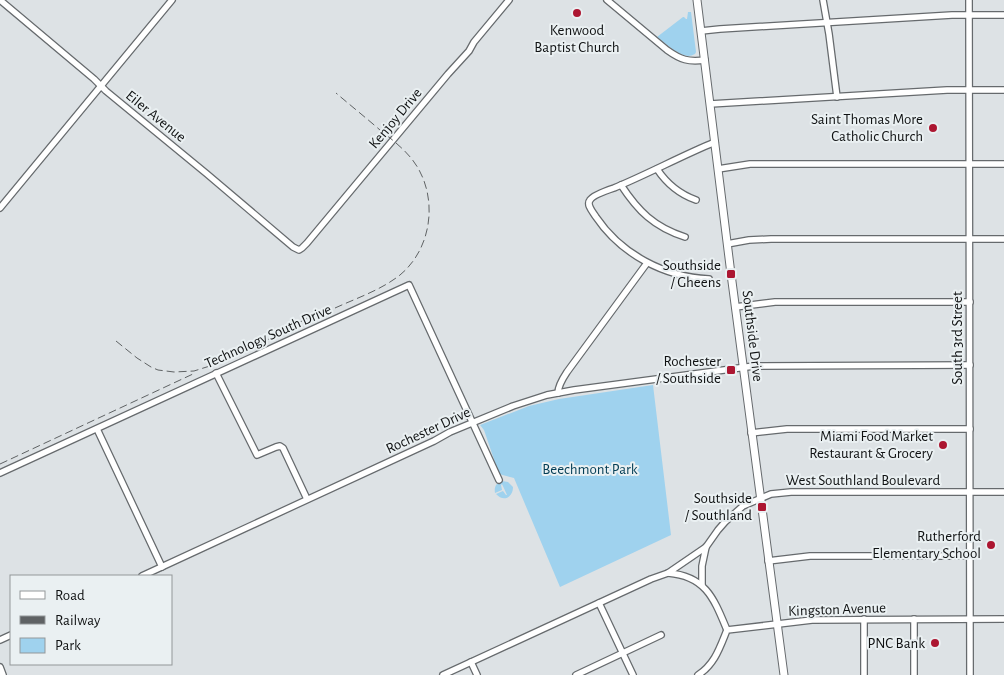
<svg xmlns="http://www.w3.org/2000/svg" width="1004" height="675" viewBox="0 0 1004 675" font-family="'Alegreya Sans',sans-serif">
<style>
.green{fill:#9fd2ee}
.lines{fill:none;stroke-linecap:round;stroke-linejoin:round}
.minor-casing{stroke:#666a6d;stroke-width:8}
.major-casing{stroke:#666a6d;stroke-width:9}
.minor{stroke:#fff;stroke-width:5.5}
.major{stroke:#fff;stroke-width:7}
.rail{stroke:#5f6264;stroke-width:1;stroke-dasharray:8 4;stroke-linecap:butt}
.poi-dot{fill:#ac1631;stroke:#eaf0f2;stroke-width:2}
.labels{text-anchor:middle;stroke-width:4;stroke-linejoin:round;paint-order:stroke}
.poi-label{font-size:15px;fill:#101213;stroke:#eaf0f2;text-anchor:end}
.street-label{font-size:15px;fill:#101213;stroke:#eaf0f2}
.park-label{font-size:15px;fill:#033d55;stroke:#eaf0f2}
</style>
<rect width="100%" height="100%" fill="#dde2e5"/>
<!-- green -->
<g class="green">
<path d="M688 12H691L696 52 695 54C688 58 682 55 676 51H675L681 56 691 58 680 55 657 37 683 17H684L686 19H687Z"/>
<path d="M653 385 671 535 560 587 514 478 499 474 484 430 480 425 529 406 559 399Z"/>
<path d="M502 481 508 482 513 487C513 498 503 502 496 494L503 491 506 495H507L502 484 501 485 502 490 495 493C494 487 496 483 502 481Z"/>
</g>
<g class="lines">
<!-- minor casing -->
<g class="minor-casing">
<g id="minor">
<path d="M0 0 94 79 106 91 207 174 293 247 299 250 302 248 307 243 448 74 469 51 474 42 509 0"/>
<path d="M607 0 667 50C681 60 688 62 705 60"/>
<path d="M823 0 829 34 837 97"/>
<path d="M969 0 970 675"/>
<path d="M701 31 720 29 952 15H1004"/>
<path d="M710 104 947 90H1004"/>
<path d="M657 169C667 184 679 194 696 200"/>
<path d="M718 169 750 164H1004"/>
<path d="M621 185C638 211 654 227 685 237"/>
<path d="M0 208 172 0"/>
<path d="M727 244 749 240 771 239H1004"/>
<path d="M709 279C664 277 621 254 596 217 593 212 586 205 590 200 593 195 608 190 614 188 648 174 681 156 715 142"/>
<path d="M735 307 775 302H970"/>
<path d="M216 373 257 455 276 447 280 446 283 448 307 499"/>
<path d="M558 393C558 386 563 378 567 372L647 263"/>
<path d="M97 429 162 567"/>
<path d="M751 433 787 429H970"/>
<path d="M0 473 409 285 499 480"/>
<path d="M768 561 810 556H970"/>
<path d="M668 573C706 576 714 599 727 630"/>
<path d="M142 576 434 441 450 432 513 406 547 395 574 390 754 366 970 365"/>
<path d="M702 585V566L706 547"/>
<path d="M599 603 633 675"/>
<path d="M864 619V675"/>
<path d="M0 640 11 635"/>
<path d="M471 662 477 675"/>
<path d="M0 667 3 675"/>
<path d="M443 675 651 579 668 573 706 547 718 530 725 522 743 506 771 494 791 492H1004"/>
<path d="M576 675 661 635"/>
<path d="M698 675C715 664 720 647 727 630L812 620 1004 619"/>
<path d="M914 675V619"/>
</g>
</g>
<!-- major casing -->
<g class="major-casing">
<path id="major" d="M697 0 731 274 784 675"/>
</g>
<!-- minor -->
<use href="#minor" class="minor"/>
<!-- major -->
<use href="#major" class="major"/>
<!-- rail -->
<g class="rail">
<path d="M335 308C357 298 381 290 400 275 434 247 439 192 411 158 402 147 390 138 380 130 365 117 350 105 336 93"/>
<path d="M116 341 137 358 151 367 158 370 174 372 194 371 213 365 284 332 300 322 327 308"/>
<path d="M0 464 193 374"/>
</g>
</g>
<!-- markers -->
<g class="poi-dot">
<circle cx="577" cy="13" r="5"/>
<circle cx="933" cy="128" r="5"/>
<rect x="726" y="269" width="10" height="10" rx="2.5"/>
<rect x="726" y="365" width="10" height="10" rx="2.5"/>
<circle cx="943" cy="445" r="5"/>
<rect x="757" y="502" width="10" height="10" rx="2.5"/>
<circle cx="991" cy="545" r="5"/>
<circle cx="935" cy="643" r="5"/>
</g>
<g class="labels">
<!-- poi labels -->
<g class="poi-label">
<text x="577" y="35" text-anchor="middle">Kenwood<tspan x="577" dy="17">Baptist Church</tspan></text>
<text x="923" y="124">Saint Thomas More<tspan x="923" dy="17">Catholic Church</tspan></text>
<text x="721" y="270">Southside<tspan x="721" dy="17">/ Gheens</tspan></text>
<text x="721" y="366">Rochester<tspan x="721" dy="17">/ Southside</tspan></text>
<text x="933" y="441">Miami Food Market<tspan x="933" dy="17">Restaurant &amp; Grocery</tspan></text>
<text x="752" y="503">Southside<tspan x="752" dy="17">/ Southland</tspan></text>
<text x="981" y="541">Rutherford<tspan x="981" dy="17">Elementary School</tspan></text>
<text x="925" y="648">PNC Bank</text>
</g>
<!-- street labels -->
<g class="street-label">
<text transform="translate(156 116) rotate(39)" y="5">Eiler Avenue</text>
<text transform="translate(395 118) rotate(-50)" y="5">Kenjoy Drive</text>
<text transform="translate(268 336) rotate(-24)" y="5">Technology South Drive</text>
<text transform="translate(753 336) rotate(83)" y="5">Southside Drive</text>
<text transform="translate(957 338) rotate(-90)" y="5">South 3rd Street</text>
<text transform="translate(428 430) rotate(-25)" y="5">Rochester Drive</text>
<text x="863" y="485">West Southland Boulevard</text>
<text transform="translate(837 609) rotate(-2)" y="5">Kingston Avenue</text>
</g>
<!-- park labels -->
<g class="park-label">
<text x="590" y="474">Beechmont Park</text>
</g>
</g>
<!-- legend -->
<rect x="10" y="575" width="162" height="90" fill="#eaf0f2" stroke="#939799"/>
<rect x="20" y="591" width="25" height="8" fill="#ffffff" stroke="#939799"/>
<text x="55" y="600" font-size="15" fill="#101213">Road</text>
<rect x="20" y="616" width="25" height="8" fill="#5f6264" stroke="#939799"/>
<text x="55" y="625" font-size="15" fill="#101213">Railway</text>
<rect x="20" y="638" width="25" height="15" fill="#9fd2ee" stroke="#939799"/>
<text x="55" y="650" font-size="15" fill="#101213">Park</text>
</svg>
